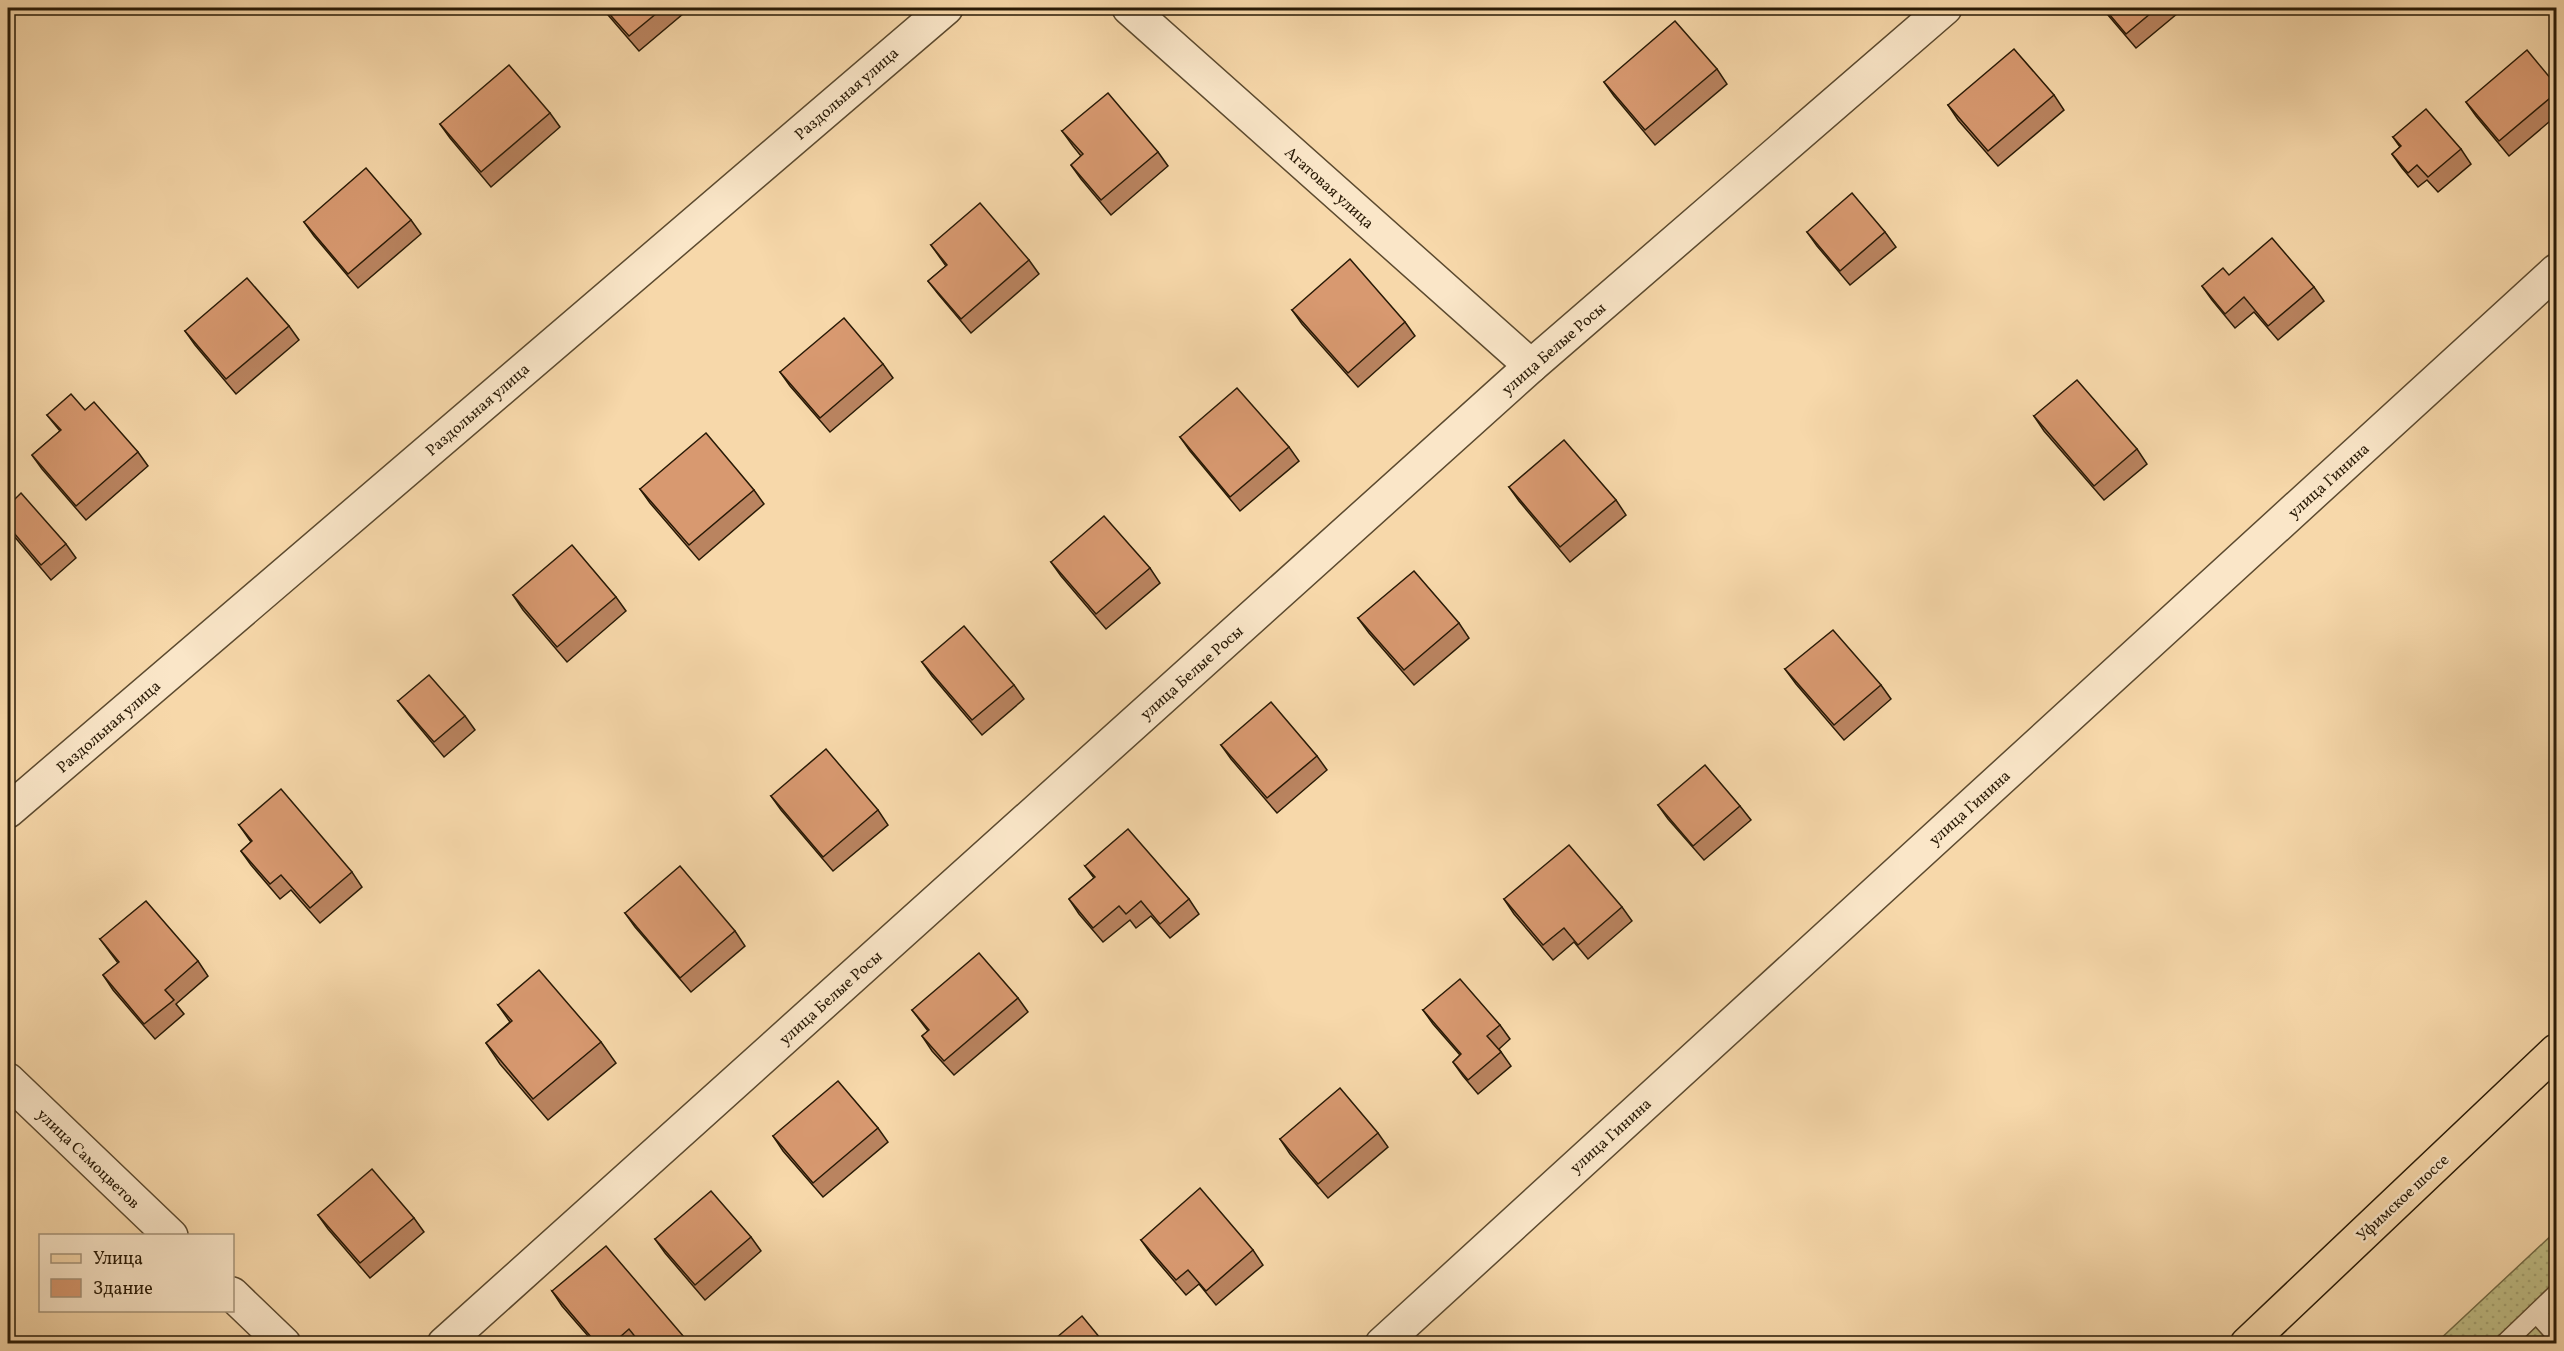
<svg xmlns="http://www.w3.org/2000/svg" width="2564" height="1351" viewBox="0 0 2564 1351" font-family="Vollkorn,serif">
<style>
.garden{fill:url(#garden-dots);stroke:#746c46;stroke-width:1.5}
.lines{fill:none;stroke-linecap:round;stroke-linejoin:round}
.service-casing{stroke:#5c4a2f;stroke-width:21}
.minor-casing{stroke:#5c4a2f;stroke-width:36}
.primary-casing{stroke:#291a06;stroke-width:36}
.service{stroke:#fae6c8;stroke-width:18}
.minor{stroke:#fae6c8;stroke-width:33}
.primary{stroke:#f7d8aa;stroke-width:33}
.wall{fill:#ba8460;stroke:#291a06;stroke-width:1.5}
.building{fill:#d89970;stroke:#291a06;stroke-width:1.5}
.labels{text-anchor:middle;stroke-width:5;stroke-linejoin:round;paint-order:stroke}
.street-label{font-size:16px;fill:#291a06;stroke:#fae6c8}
</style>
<defs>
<pattern id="garden-dots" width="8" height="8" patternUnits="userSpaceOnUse" patternTransform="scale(1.5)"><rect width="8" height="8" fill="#c0be86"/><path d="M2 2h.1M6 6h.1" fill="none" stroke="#a5a372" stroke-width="1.8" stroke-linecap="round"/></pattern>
</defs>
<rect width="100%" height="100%" fill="#f7d8aa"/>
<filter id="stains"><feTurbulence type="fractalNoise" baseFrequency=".00333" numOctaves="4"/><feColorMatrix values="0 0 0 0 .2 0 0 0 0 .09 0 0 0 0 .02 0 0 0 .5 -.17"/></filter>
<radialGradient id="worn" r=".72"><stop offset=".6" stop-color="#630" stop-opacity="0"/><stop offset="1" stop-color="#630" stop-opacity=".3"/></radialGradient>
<!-- garden -->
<path class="garden" d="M2556 1231V1343H2436Z"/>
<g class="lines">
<!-- service casing -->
<g class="service-casing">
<g id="service">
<path d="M2537 1314 2556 1335"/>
<path d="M2504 1344 2556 1294"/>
</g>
</g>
<!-- minor casing -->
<g class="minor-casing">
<g id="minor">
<path d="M1129 8 1531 366"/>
<path d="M8 811 946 8"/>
<path d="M8 1080 171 1236"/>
<path d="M232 1294 284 1344"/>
<path d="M444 1344 1531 366 1945 8"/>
<path d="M1382 1344 2556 271"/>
</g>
</g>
<!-- primary casing -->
<g class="primary-casing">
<path id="primary" d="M2247 1344 2556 1051"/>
</g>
<!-- service -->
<use href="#service" class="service"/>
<!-- minor -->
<use href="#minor" class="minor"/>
<!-- primary -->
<use href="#primary" class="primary"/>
</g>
<!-- wall -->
<g class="wall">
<path d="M602 8H690L639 51Z"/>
<path d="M2102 8H2184L2136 48Z"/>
<path d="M1717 69 1727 84 1655 145 1614 96 1604 82Z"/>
<path d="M2556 85V116L2509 156 2476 116 2466 102Z"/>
<path d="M2054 95 2064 110 1998 166 1958 120 1948 105Z"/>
<path d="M550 113 560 127 491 187 450 138 440 124Z"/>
<path d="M1062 131 1158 152 1168 166 1111 215 1081 179 1071 165 1081 156 1073 146Z"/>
<path d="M2393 137 2461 149 2471 164 2438 192 2427 180 2418 187 2402 168 2392 154 2400 147Z"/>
<path d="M411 220 421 234 358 288 314 236 304 222Z"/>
<path d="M1807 232H1885L1896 247 1850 285 1817 246Z"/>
<path d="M931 245 1029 260 1039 274 971 333 939 295 928 281 946 266Z"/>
<path d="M2229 275 2314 287 2324 301 2278 340 2254 312 2235 328 2212 300 2202 286Z"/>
<path d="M1292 310 1405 322 1415 336 1358 387 1302 324Z"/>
<path d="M289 326 299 340 236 394 195 345 185 331Z"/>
<path d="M883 364 893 378 830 432 790 386 780 372Z"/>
<path d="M85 410 138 452 148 466 86 520 42 469 32 455 60 431 47 415Z"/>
<path d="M2034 416 2137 449 2147 464 2104 500 2044 431Z"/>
<path d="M1180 437 1289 447 1299 461 1240 511 1190 451Z"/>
<path d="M1509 487 1616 500 1626 515 1570 562 1519 501Z"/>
<path d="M640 489 754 490 764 504 699 560 650 503Z"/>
<path d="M8 497 12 502 66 544 76 558 51 580 8 529Z"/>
<path d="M1051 562 1150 568 1160 583 1106 629 1061 576Z"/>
<path d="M8 581 11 586 8 589Z"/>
<path d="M513 595 616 597 626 611 567 662 523 610Z"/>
<path d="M1358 618 1459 623 1469 638 1414 685 1369 633Z"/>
<path d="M922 662 1014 685 1024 699 982 735 932 676Z"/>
<path d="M1785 669 1881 685 1891 699 1844 740 1796 684Z"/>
<path d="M398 701 465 716 475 730 444 757 409 715Z"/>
<path d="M1221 745 1317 756 1327 770 1277 813 1231 759Z"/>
<path d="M771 796 878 810 888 825 833 871 781 810Z"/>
<path d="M1658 805 1740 806 1751 820 1704 860 1668 819Z"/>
<path d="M239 825 352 872 362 887 320 923 291 890 280 899 251 865 241 851 251 842Z"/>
<path d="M1085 866 1189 899 1199 914 1170 938 1151 916 1136 928 1130 920 1103 942 1079 914 1069 899 1094 878Z"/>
<path d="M1504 899 1622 907 1632 921 1588 959 1574 942 1553 960 1514 914Z"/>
<path d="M625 913 735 931 745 946 691 992 635 927Z"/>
<path d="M100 939 198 961 208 976 176 1004 184 1014 155 1039 113 990 103 975 118 963Z"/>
<path d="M1018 998 1028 1012 954 1075 932 1051 922 1036 928 1031 912 1010Z"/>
<path d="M498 1005 601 1042 616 1063 548 1120 500 1064 486 1043 510 1022Z"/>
<path d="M1423 1010 1500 1025 1510 1039 1499 1049 1511 1066 1478 1094 1463 1076 1453 1062 1460 1055 1433 1024Z"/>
<path d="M878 1128 888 1142 823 1197 783 1151 773 1136Z"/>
<path d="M1378 1133 1388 1147 1328 1198 1290 1154 1280 1139Z"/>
<path d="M318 1215 414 1218 424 1232 370 1278 328 1229Z"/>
<path d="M751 1237 761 1251 705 1300 665 1253 655 1239Z"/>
<path d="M1141 1240 1253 1250 1263 1265 1216 1305 1199 1284 1186 1295 1151 1254Z"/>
<path d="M552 1291 684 1337 689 1344H595L562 1306Z"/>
</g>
<!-- building -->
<g class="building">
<path d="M604 8H663L629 36Z"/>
<path d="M2104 8H2157L2126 34Z"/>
<path d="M1675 21 1717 69 1645 130 1604 82Z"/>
<path d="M2014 49 2054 95 1988 151 1948 105Z"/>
<path d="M2527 50 2556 85V93L2499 141 2466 102Z"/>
<path d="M509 65 550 113 481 172 440 124Z"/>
<path d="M1108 93 1158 152 1101 200 1071 165 1083 154 1062 131Z"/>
<path d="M2426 109 2461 149 2428 177 2417 165 2408 173 2392 154 2401 146 2393 137Z"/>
<path d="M366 168 411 220 348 274 304 222Z"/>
<path d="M1852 193 1885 232 1840 271 1807 232Z"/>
<path d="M980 203 1029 260 961 319 928 281 947 265 931 245Z"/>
<path d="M2272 238 2314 287 2268 326 2244 297 2225 314 2202 286 2223 268 2229 275Z"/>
<path d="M1350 259 1405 322 1348 373 1292 310Z"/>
<path d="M247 278 289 326 226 379 185 331Z"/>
<path d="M844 318 883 364 820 418 780 372Z"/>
<path d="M2077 380 2137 449 2094 486 2034 416Z"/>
<path d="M1237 388 1289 447 1230 497 1180 437Z"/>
<path d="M71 394 85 410 94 402 138 452 76 506 32 455 61 430 47 415Z"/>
<path d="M706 433 754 490 689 545 640 489Z"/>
<path d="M1564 440 1616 500 1560 547 1509 487Z"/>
<path d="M21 493 66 544 41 565 8 526V497L12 502Z"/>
<path d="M1104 516 1150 568 1096 614 1051 562Z"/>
<path d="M572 545 616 597 557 647 513 595Z"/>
<path d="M1414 571 1459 623 1404 670 1358 618Z"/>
<path d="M964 626 1014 685 972 720 922 662Z"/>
<path d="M1833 630 1881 685 1834 725 1785 669Z"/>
<path d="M429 675 465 716 434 742 398 701Z"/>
<path d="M1271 702 1317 756 1267 798 1221 745Z"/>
<path d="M826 749 878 810 823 857 771 796Z"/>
<path d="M1705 765 1740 806 1693 846 1658 805Z"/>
<path d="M281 789 352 872 310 908 281 875 270 884 241 851 252 841 239 825Z"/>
<path d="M1128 829 1189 899 1160 924 1141 901 1126 914 1119 906 1093 928 1069 899 1095 877 1085 866Z"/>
<path d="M1569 845 1622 907 1578 945 1564 928 1543 945 1504 899Z"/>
<path d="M680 866 735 931 680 978 625 913Z"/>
<path d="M146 901 198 961 165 990 174 1000 144 1024 103 975 119 962 100 939Z"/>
<path d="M979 953 1018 998 944 1061 922 1036 929 1030 912 1010Z"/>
<path d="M539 970 601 1042 533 1099 486 1043 512 1021 498 1005Z"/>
<path d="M1460 979 1500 1025 1487 1036 1501 1052 1468 1080 1453 1062 1461 1054 1423 1010Z"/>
<path d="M838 1081 878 1128 813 1183 773 1136Z"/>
<path d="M1340 1088 1378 1133 1318 1184 1280 1139Z"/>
<path d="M372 1169 414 1218 360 1263 318 1215Z"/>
<path d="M1200 1188 1253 1250 1206 1291 1188 1270 1176 1280 1141 1240Z"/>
<path d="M711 1191 751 1237 695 1285 655 1239Z"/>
<path d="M606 1246 684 1337 677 1344H641L629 1329 612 1344H597L552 1291Z"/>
<path d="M1082 1316 1105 1344H1049Z"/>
</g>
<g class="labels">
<!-- street labels -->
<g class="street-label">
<text transform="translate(846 93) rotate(-41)" y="6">Раздольная улица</text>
<text transform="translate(1330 187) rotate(42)" y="6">Агатовая улица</text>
<text transform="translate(1553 348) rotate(-41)" y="6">улица Белые Росы</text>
<text transform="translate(477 409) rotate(-41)" y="6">Раздольная улица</text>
<text transform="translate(2328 480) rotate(-42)" y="6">улица Гинина</text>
<text transform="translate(1191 672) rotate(-42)" y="6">улица Белые Росы</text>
<text transform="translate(108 726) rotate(-41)" y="6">Раздольная улица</text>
<text transform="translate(1969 807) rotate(-42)" y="6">улица Гинина</text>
<text transform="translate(830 997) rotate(-42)" y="6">улица Белые Росы</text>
<text transform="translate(1610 1135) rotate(-42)" y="6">улица Гинина</text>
<text transform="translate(89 1158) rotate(44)" y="6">улица Самоцветов</text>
<text transform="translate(2402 1197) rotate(-43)" y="6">Уфимское шоссе</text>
</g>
</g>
<!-- margin -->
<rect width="2564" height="1351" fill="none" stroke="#f7d8aa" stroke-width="30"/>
<rect x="9" y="9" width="2546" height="1333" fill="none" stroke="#291a06" stroke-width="3"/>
<rect x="15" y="15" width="2534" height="1321" fill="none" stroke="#291a06" stroke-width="1.5"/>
<!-- legend -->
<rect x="39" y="1234" width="195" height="78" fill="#fae6c8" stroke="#a6947a" stroke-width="1.5"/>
<rect x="51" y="1254" width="30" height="9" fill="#f7d8aa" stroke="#a6947a" stroke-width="1.5"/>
<text x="93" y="1264" font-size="18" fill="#291a06">Улица</text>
<rect x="51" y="1279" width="30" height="18" fill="#d89970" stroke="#a6947a" stroke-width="1.5"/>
<text x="93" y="1294" font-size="18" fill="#291a06">Здание</text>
<rect width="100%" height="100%" filter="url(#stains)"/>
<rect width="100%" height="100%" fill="url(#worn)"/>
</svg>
